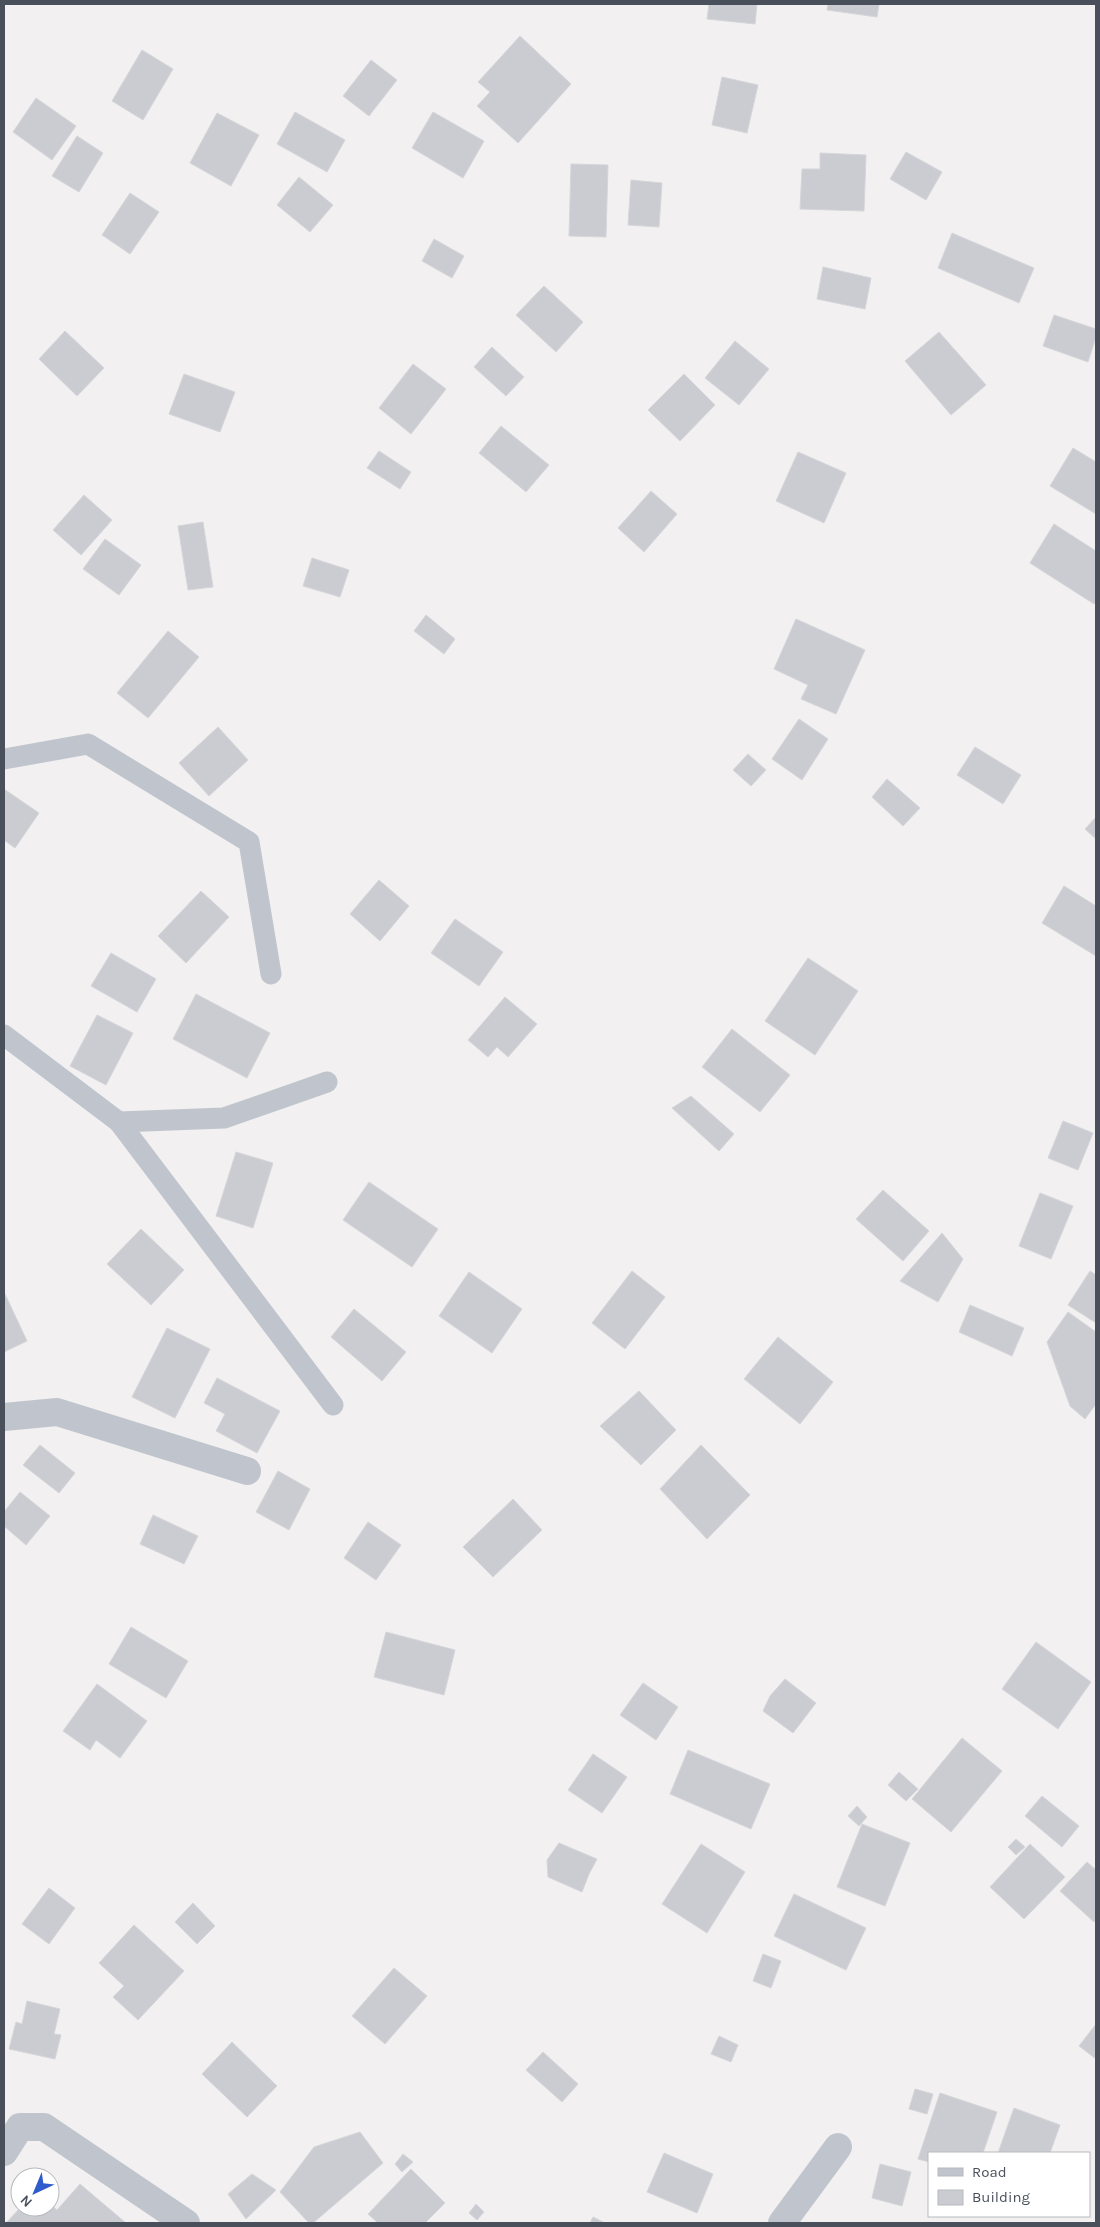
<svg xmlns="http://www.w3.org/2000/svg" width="1100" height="2227" viewBox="0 0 1100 2227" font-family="Karla,sans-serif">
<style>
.building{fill:#cbccd2;stroke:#d5d6da}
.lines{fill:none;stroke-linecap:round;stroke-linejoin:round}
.lane{stroke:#c0c5cd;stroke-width:21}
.street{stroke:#c0c5cd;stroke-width:28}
</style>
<rect width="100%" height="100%" fill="#f2f0f0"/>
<!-- building -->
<g class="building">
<path d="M709 4H757L755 24 707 19Z"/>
<path d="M828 4H879L877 17 827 10Z"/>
<path d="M520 36 571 84 518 143 477 106 490 92 478 82Z"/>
<path d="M142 50 173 69 143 120 112 101Z"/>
<path d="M371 60 397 80 369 116 343 96Z"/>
<path d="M722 77 758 85 747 133 712 125Z"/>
<path d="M36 98 76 126 52 160 13 132Z"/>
<path d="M295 112 345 140 327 172 277 144Z"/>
<path d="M433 112 484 141 463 178 412 148Z"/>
<path d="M217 113 259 135 231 186 190 163Z"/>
<path d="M77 136 103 153 79 192 52 176Z"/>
<path d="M906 152 942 172 926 200 890 179Z"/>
<path d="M820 153 866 155 864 211 800 209 802 169H820Z"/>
<path d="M571 164 608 165 606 237 569 236Z"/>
<path d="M299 177 333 205 310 232 277 205Z"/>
<path d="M631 180 662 183 659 227 628 225Z"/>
<path d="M130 193 159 212 130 254 102 235Z"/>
<path d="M952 233 1034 268 1019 303 938 268Z"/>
<path d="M434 239 464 256 452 278 422 261Z"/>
<path d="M823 267 871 278 865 309 817 299Z"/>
<path d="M544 286 583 322 556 352 516 315Z"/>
<path d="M1054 315 1096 329V337L1088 362 1043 346Z"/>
<path d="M65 331 104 368 77 396 39 359Z"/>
<path d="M939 332 986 385 951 415 905 361Z"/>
<path d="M735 341 769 369 739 405 705 378Z"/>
<path d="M492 347 524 377 506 396 474 367Z"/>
<path d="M413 364 446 389 411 434 379 408Z"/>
<path d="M184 374 235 392 220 432 169 414Z"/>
<path d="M684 374 715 405 680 441 648 410Z"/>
<path d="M501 426 549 465 526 492 479 453Z"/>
<path d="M1073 448 1096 462V514L1050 486Z"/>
<path d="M379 451 411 472 400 489 367 468Z"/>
<path d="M798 452 846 473 824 523 776 501Z"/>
<path d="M651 491 677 514 644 552 618 528Z"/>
<path d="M84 495 112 520 81 555 53 530Z"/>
<path d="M203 522 213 587 188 590 178 526Z"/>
<path d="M1054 524 1096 551V601L1094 604 1030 563Z"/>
<path d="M105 539 141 565 119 595 83 569Z"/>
<path d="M312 558 349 570 340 597 303 586Z"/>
<path d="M426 615 455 639 444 654 414 631Z"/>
<path d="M796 619 865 650 836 714 801 699 808 685 774 669Z"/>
<path d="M168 631 199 657 148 718 117 693Z"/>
<path d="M799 719 828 739 802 780 772 759Z"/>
<path d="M218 727 248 760 209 796 179 763Z"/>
<path d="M975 747 1021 775 1003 804 957 775Z"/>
<path d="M748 754 766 770 751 786 733 770Z"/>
<path d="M887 779 920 808 903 826 872 797Z"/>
<path d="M4 789 39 813 15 848 4 840Z"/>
<path d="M1096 817V839L1085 829Z"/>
<path d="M379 880 409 906 380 941 350 914Z"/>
<path d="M1064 886 1096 906V956L1042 923Z"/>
<path d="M201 891 229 917 186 963 158 936Z"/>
<path d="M455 919 503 952 479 986 431 953Z"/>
<path d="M111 953 156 979 137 1012 91 986Z"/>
<path d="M808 958 858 991 815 1055 765 1021Z"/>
<path d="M196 994 270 1033 247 1078 173 1039Z"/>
<path d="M505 997 537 1024 508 1057 497 1047 488 1057 468 1040Z"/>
<path d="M97 1015 133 1033 106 1085 70 1066Z"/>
<path d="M732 1029 790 1075 760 1112 702 1067Z"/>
<path d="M691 1096 734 1134 719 1151 672 1108Z"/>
<path d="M1063 1121 1093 1133 1078 1170 1048 1158Z"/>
<path d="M236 1152 273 1163 253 1228 216 1216Z"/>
<path d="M369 1182 438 1229 412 1267 343 1220Z"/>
<path d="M883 1190 929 1231 903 1261 856 1219Z"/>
<path d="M1040 1193 1073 1206 1051 1259 1019 1246Z"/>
<path d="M141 1229 184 1270 151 1305 107 1264Z"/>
<path d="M942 1233 963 1259 938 1302 900 1281Z"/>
<path d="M632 1271 665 1297 625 1349 592 1323Z"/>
<path d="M1090 1271 1096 1275V1323L1068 1305Z"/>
<path d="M469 1272 522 1309 492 1353 439 1316Z"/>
<path d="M5 1294 27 1341 4 1352V1295Z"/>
<path d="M970 1305 1024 1328 1012 1356 959 1332Z"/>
<path d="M354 1309 406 1352 382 1381 331 1337Z"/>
<path d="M1068 1312 1096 1332V1404L1085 1419 1070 1406 1047 1342Z"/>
<path d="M167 1328 210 1349 175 1418 132 1397Z"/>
<path d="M778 1337 833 1382 800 1424 744 1379Z"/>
<path d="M217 1378 280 1411 257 1453 216 1431 225 1414 204 1403Z"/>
<path d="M639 1391 676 1430 641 1465 600 1426Z"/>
<path d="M40 1445 75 1473 59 1493 23 1465Z"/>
<path d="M701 1445 750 1495 707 1539 660 1489Z"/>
<path d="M278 1471 310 1489 289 1530 256 1512Z"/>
<path d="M20 1492 50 1516 26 1545 4 1526V1512Z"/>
<path d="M513 1499 542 1530 493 1577 463 1547Z"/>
<path d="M153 1515 198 1536 184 1564 140 1544Z"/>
<path d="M368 1522 401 1545 376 1580 344 1558Z"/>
<path d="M131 1627 188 1661 166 1698 109 1664Z"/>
<path d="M386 1632 455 1650 444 1695 374 1677Z"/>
<path d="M1036 1642 1091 1682 1058 1729 1002 1689Z"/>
<path d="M785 1679 816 1703 793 1733 763 1711 770 1696Z"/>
<path d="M643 1683 678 1707 656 1740 620 1715Z"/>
<path d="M97 1684 147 1721 120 1758 96 1740 90 1750 63 1731Z"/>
<path d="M962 1738 1002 1771 951 1832 912 1799Z"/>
<path d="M688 1750 770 1784 751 1829 670 1794Z"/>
<path d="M593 1754 627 1777 602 1813 568 1790Z"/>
<path d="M899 1772 918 1789 906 1801 888 1785Z"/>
<path d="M1042 1796 1079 1826 1062 1847 1025 1816Z"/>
<path d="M857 1806 867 1817 859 1826 848 1816Z"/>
<path d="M862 1824 910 1843 885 1906 837 1887Z"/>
<path d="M1016 1839 1025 1847 1016 1855 1008 1847Z"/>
<path d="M559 1843 597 1859 589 1874 582 1892 548 1877 547 1860Z"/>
<path d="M701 1844 745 1872 707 1933 662 1904Z"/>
<path d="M1030 1844 1065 1877 1024 1919 990 1887Z"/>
<path d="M1087 1862 1096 1870V1919L1094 1922 1060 1891Z"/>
<path d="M49 1888 75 1908 49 1944 22 1924Z"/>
<path d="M794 1894 866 1928 846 1970 774 1936Z"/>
<path d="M193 1903 215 1926 197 1944 175 1922Z"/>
<path d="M134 1925 184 1971 138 2020 113 1997 124 1986 99 1963Z"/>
<path d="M763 1954 781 1961 771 1988 753 1981Z"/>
<path d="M394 1968 427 1996 385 2044 352 2016Z"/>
<path d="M27 2001 60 2009 54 2034 61 2035 55 2059 9 2049 16 2022 22 2024Z"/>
<path d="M1096 2024V2059L1079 2046Z"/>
<path d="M719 2036 738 2045 731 2062 711 2054Z"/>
<path d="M232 2042 277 2086 247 2117 202 2074Z"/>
<path d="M543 2052 578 2084 562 2102 526 2070Z"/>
<path d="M915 2089 933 2094 927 2114 909 2109Z"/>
<path d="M940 2093 997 2112 983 2153H929V2162L918 2159Z"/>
<path d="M1014 2108 1060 2125 1050 2153H998Z"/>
<path d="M360 2132 383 2163 313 2223H309L280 2192 314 2147Z"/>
<path d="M664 2153 713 2174 697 2213 647 2192Z"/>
<path d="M403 2154 413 2162 402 2172 395 2164Z"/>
<path d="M880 2164 911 2172 902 2206 872 2198Z"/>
<path d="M411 2169 445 2203 425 2223H378L368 2214Z"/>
<path d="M252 2174 276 2190 246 2219 228 2194Z"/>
<path d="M80 2184 126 2223H6L21 2207H50V2204L57 2210Z"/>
<path d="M476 2204 484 2212 477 2220 469 2213Z"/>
<path d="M593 2217 605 2223H590Z"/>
</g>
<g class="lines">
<!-- lane -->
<g class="lane">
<path d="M4 759 88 744 249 842 271 974"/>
<path d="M4 1035 119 1122 333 1405"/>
<path d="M119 1122 224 1118 327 1082"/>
</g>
<!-- street -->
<g class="street">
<path d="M4 1417 57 1412 247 1471"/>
<path d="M4 2152 20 2127H44L186 2223"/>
<path d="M782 2223 838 2147"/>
</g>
</g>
<!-- border -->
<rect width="1100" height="2227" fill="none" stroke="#4a505b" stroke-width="10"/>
<!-- legend -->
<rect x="928" y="2152" width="162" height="65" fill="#ffffff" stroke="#b7b9bd"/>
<rect x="938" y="2168" width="25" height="8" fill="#c0c5cd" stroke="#b7b9bd"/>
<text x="972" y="2177" font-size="15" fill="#4a505b">Road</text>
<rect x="938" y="2190" width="25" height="15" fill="#cbccd2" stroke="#b7b9bd"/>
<text x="972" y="2202" font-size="15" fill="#4a505b">Building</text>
<!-- north arrow -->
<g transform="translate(35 2192) rotate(224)"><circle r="24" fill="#ffffff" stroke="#b7b9bd"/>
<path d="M0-4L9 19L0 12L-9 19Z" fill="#2f5ccd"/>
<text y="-8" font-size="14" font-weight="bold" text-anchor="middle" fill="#4a505b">N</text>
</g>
</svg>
